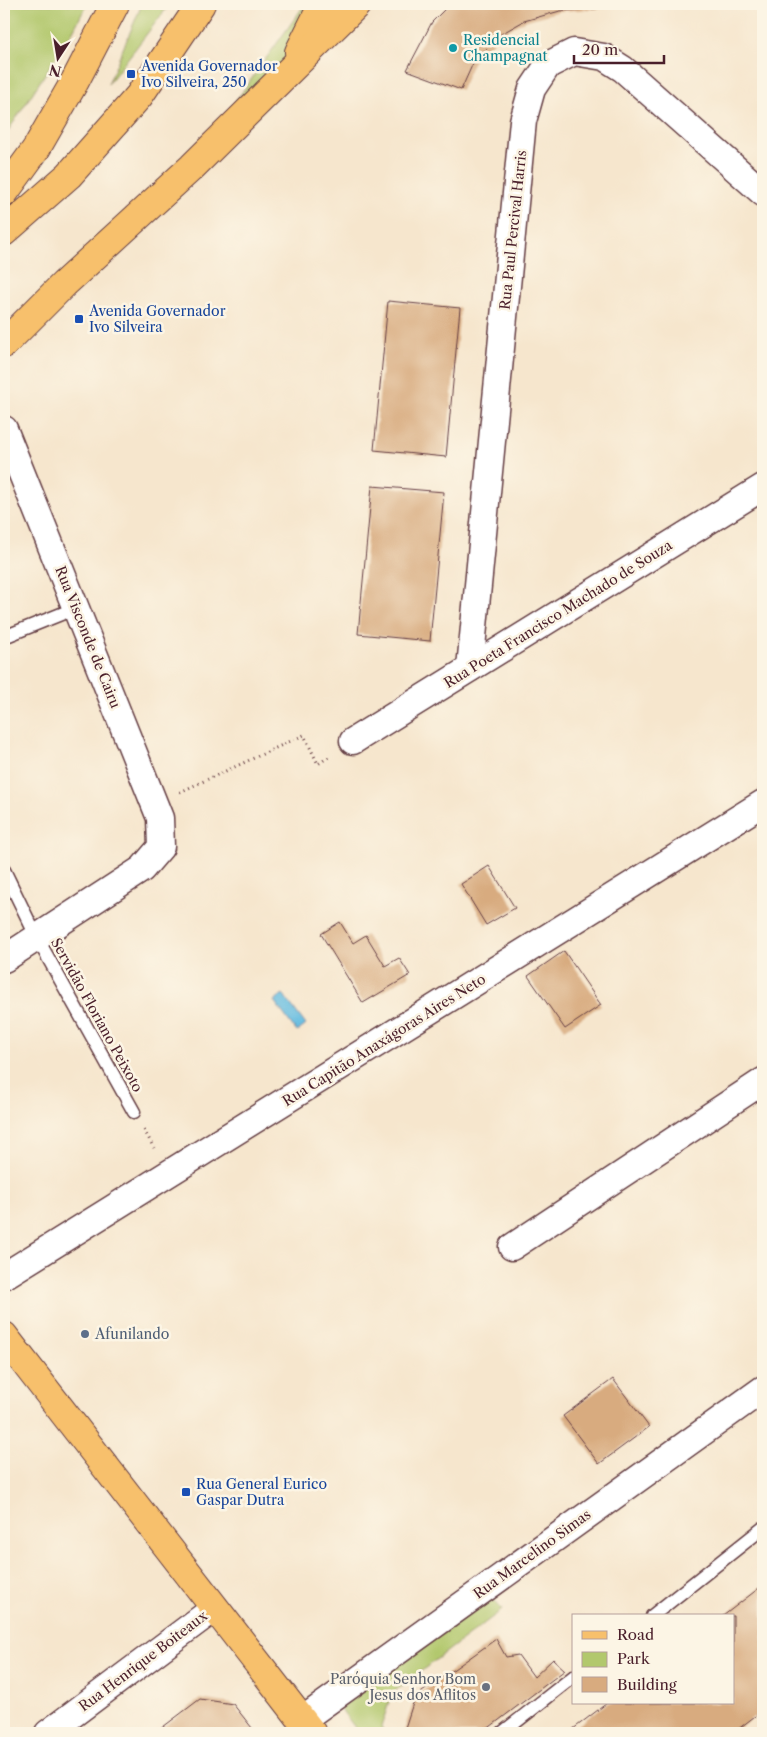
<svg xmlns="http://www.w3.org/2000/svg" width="767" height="1737" viewBox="0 0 767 1737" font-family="'Libre Caslon Text',serif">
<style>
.green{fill:#b2c86d;stroke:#7e744c}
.water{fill:#64bce1;stroke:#576e86}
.building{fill:#d8ab7f}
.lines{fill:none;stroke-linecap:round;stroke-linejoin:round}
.service-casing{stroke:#643d43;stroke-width:15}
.minor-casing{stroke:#643d43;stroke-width:29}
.primary-casing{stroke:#643d43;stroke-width:30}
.path{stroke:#643d43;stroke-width:3;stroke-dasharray:1 4;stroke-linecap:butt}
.service{stroke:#fff;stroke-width:12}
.minor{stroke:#fff;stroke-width:26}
.primary{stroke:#f7c06c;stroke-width:28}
.culture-dot{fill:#0f9aa8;stroke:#fcf5e5;stroke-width:2}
.transit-dot{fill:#1a4fb4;stroke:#fcf5e5;stroke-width:2}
.service-dot{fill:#5c6f8a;stroke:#fcf5e5;stroke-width:2}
.worship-dot{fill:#6b7280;stroke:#fcf5e5;stroke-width:2}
.labels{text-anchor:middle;stroke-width:5;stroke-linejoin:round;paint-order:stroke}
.culture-label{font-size:14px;fill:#0d838f;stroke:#fcf5e5;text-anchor:start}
.transit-label{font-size:14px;fill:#164399;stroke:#fcf5e5;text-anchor:start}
.street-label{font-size:14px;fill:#4a1f2b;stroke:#fcf5e5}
.service-label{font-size:14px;fill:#4e5e75;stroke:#fcf5e5;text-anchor:start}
.worship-label{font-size:14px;fill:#5b616d;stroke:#fcf5e5;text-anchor:end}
</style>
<rect width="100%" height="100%" fill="#fcf5e5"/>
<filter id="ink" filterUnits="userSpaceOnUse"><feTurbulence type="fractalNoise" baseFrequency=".02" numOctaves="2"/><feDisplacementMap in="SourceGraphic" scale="10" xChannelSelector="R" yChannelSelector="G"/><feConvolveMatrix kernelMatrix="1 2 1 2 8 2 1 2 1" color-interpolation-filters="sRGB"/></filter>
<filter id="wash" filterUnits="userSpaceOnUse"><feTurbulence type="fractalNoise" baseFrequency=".0096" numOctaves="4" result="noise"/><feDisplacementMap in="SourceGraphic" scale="20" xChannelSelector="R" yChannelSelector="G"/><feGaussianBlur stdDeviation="1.12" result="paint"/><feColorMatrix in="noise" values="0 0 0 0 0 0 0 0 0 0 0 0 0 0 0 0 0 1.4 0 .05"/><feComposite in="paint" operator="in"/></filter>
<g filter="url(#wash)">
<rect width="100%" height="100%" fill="#f6e6cd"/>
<!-- green -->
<g class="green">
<path d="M4 4H87L73 31 4 137Z"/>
<path d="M142 4H170L108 84Z"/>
<path d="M305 4H373L203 158 197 155Z"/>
<path d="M489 1594 502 1610 392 1693 381 1727 386 1733H359L340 1708Z"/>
</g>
<!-- water -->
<path class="water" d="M283 994 306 1025 297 1032 274 1001Z"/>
<g id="blocks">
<!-- building -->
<g class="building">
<path d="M450 4H606V8L560 11 524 21 501 34 474 61 461 90 407 70 432 22Z"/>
<path d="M388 301 460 308 446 457 374 450Z"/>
<path d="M372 486 444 492 430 641 358 634Z"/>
<path d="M489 866 515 908 486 925 461 884Z"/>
<path d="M340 922 353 943 366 935 385 966 399 958 410 975 363 1003 321 934Z"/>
<path d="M564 951 601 1005 565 1029 528 976Z"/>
<path d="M613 1379 649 1427 599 1464 563 1416Z"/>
<path d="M763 1585V1710L733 1733H568L607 1703H733V1616H723Z"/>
<path d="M496 1639 506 1657 518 1655 534 1677 553 1659 565 1670 482 1733H406L404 1731 415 1697Z"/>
<path d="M200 1699 233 1704 256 1733H155Z"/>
</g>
</g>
</g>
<g filter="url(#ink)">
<use href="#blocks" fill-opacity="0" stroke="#643d43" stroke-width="1"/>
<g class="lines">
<!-- service casing -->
<g class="service-casing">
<g id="service">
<path d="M4 637 76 608"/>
<path d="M4 870 37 938 134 1112"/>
<path d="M652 1616 763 1528"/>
<path d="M502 1733 573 1677"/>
</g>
</g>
<!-- minor casing -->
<g class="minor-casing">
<g id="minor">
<path d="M4 429 160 818 161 847 142 869 4 959"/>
<path d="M470 668 523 121 532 89 548 65 574 52 604 57 623 69 763 193"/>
<path d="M353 741 763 487"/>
<path d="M512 1247 763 1081"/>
<path d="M4 1276 763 803"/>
<path d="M302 1720 763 1389"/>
<path d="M48 1733 215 1608"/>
</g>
</g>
<!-- primary casing -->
<g class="primary-casing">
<g id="primary">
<path d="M299 52 323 4"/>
<path d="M4 193 36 149 75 81 115 4"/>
<path d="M4 232 69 175 139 96 201 4"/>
<path d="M4 344 64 284 192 167 357 4"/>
<path d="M4 1336 312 1733"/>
</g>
</g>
<!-- path -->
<g class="path">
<path d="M180 792 304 735 318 764 330 756"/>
<path d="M144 1130 154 1148"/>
</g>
<!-- service -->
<use href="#service" class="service"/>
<!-- minor -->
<use href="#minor" class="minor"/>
<!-- primary -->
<use href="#primary" class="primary"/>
</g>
</g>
<!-- markers -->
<circle class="culture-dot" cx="453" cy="48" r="5"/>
<g class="transit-dot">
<rect x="126" y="69" width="10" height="10" rx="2.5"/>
<rect x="74" y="314" width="10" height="10" rx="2.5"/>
<rect x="181" y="1487" width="10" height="10" rx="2.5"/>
</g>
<circle class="service-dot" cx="85" cy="1334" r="5"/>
<circle class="worship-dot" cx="486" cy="1687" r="5"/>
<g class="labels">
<!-- culture labels -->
<g class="culture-label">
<text x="463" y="45">Residencial<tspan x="463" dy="16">Champagnat</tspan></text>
</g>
<!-- transit labels -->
<g class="transit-label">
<text x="141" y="71">Avenida Governador<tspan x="141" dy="16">Ivo Silveira, 250</tspan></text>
<text x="89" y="316">Avenida Governador<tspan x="89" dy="16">Ivo Silveira</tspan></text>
<text x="196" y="1489">Rua General Eurico<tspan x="196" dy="16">Gaspar Dutra</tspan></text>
</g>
<!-- street labels -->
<g class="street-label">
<text transform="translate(513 230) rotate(-84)" y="5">Rua Paul Percival Harris</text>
<text transform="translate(558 614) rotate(-32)" y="5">Rua Poeta Francisco Machado de Souza</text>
<text transform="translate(88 637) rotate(68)" y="5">Rua Visconde de Cairu</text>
<text transform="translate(97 1015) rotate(61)" y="5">Servidão Floriano Peixoto</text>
<text transform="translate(384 1040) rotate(-32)" y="5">Rua Capitão Anaxágoras Aires Neto</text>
<text transform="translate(532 1554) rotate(-36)" y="5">Rua Marcelino Simas</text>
<text transform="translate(143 1661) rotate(-37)" y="5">Rua Henrique Boiteaux</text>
</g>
<!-- service labels -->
<g class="service-label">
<text x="95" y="1339">Afunilando</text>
</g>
<!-- worship labels -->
<g class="worship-label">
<text x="476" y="1684">Paróquia Senhor Bom<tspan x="476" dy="16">Jesus dos Aflitos</tspan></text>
</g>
</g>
<!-- margin -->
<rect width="767" height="1737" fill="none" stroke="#fcf5e5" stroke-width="20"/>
<!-- legend -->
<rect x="572" y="1614" width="162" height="90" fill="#fcf5e5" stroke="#b59f9b"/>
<rect x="582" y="1631" width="25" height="8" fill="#f7c06c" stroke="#b59f9b"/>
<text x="617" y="1640" font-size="15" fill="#4a1f2b">Road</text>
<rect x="582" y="1652" width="25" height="15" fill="#b2c86d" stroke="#b59f9b"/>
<text x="617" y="1664" font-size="15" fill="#4a1f2b">Park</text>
<rect x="582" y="1677" width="25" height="15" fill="#d8ab7f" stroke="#b59f9b"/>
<text x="617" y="1690" font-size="15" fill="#4a1f2b">Building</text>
<!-- north arrow -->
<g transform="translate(58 58) rotate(192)" stroke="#fcf5e5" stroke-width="4" paint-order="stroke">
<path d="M0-4L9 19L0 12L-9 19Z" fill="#4a1f2b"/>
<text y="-8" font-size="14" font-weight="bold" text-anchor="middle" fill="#4a1f2b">N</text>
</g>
<!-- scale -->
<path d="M574 55v8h90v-8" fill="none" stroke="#4a1f2b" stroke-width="2.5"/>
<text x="582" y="55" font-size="15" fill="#4a1f2b" stroke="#fcf5e5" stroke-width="4" paint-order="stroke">20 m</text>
</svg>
